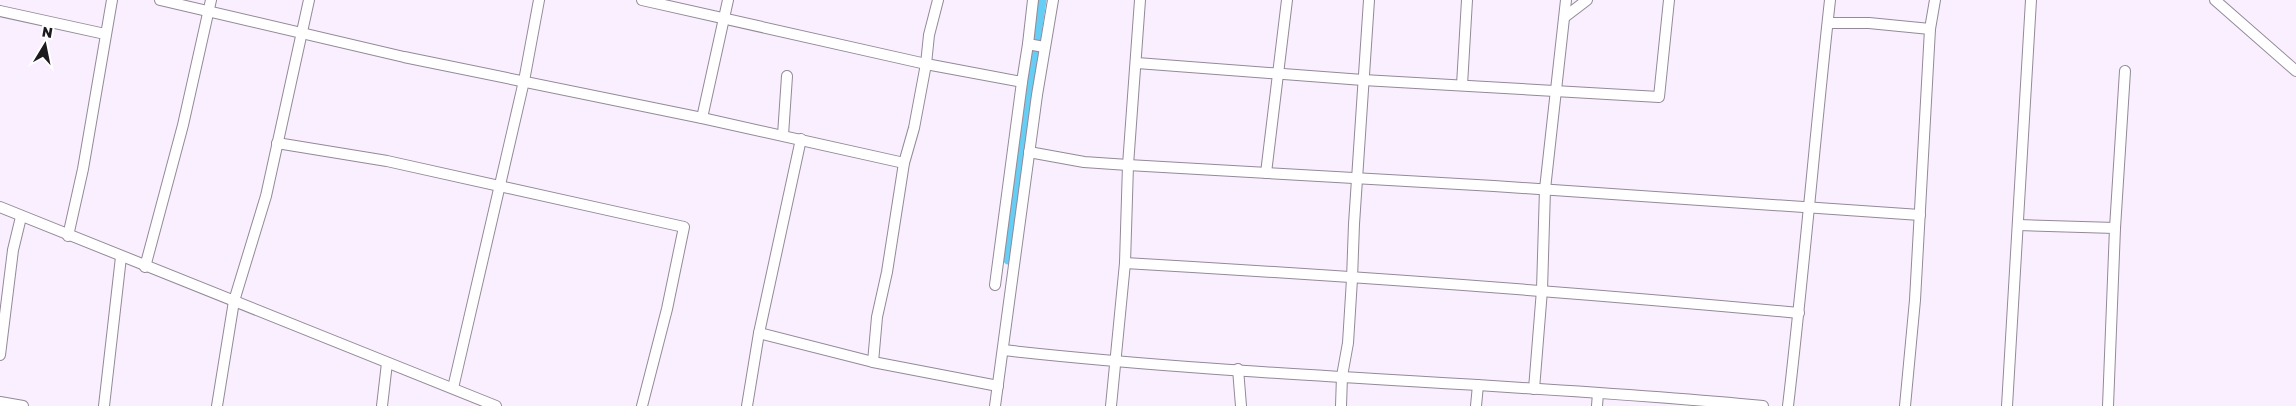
<svg xmlns="http://www.w3.org/2000/svg" width="2296" height="406" viewBox="0 0 2296 406" font-family="'Golos Text',sans-serif">
<style>
.lines{fill:none;stroke-linecap:round;stroke-linejoin:round}
.canal{stroke:#66cdf4;stroke-width:9}
.minor-casing{stroke:#938a98;stroke-width:12}
.minor{stroke:#fff;stroke-width:10}
</style>
<rect width="100%" height="100%" fill="#f9effe"/>
<g class="lines">
<!-- canal -->
<g class="canal">
<path d="M1036 41 1042 0"/>
<path d="M1008 260 1035 52"/>
</g>
<!-- minor casing -->
<g class="minor-casing">
<g id="minor">
<path d="M160 0 404 57 702 118 904 163"/>
<path d="M642 0 926 64 1022 82 1028 44"/>
<path d="M1033 0 1028 44 1044 47"/>
<path d="M2215 0 2296 71"/>
<path d="M0 11 105 34"/>
<path d="M1566 16 1587 0"/>
<path d="M1828 23H1869L1930 29"/>
<path d="M1137 63 1363 80 1659 97 1669 0"/>
<path d="M1462 85 1467 0"/>
<path d="M702 118 728 0"/>
<path d="M783 135 787 76"/>
<path d="M277 143 387 161 684 227 667 309 642 406"/>
<path d="M1029 152 1084 162 1128 165 1494 186 1920 215"/>
<path d="M1266 173 1287 0"/>
<path d="M0 207 496 406"/>
<path d="M2018 225 2115 228"/>
<path d="M68 236 83 169 112 0"/>
<path d="M1125 263C1350 276 1575 292 1799 313"/>
<path d="M145 267 183 125 211 0"/>
<path d="M995 285 1022 82"/>
<path d="M759 333 873 362 998 386"/>
<path d="M1003 350C1255 378 1510 382 1763 406"/>
<path d="M0 355 13 250 21 217"/>
<path d="M873 362 877 317 887 272 904 163 914 128 926 64 929 35 938 0"/>
<path d="M1238 369 1241 406"/>
<path d="M453 388 524 81 539 0"/>
<path d="M1534 389 1542 290 1545 189 1566 0"/>
<path d="M0 402 23 406"/>
<path d="M104 406 121 257"/>
<path d="M217 406 234 301 266 196 309 0"/>
<path d="M382 406 387 363"/>
<path d="M747 406 759 333 801 139"/>
<path d="M995 406 1037 95 1053 0"/>
<path d="M1111 406 1125 263 1128 165 1140 0"/>
<path d="M1341 406 1342 376 1348 343 1352 279 1354 224 1369 0"/>
<path d="M1476 406 1478 385"/>
<path d="M1597 406 1598 393"/>
<path d="M1788 406C1804 271 1815 135 1830 0"/>
<path d="M1905 406 1915 300 1930 29 1935 0"/>
<path d="M2007 406 2031 0"/>
<path d="M2108 406 2115 228 2125 71"/>
</g>
</g>
<!-- minor -->
<use href="#minor" class="minor"/>
</g>
<!-- north arrow -->
<g transform="translate(45 45) rotate(10)" stroke="#ffffff" stroke-width="4" paint-order="stroke">
<path d="M0-4L9 19L0 12L-9 19Z" fill="#1d1a1f"/>
<text y="-8" font-size="14" font-weight="bold" text-anchor="middle" fill="#1d1a1f">N</text>
</g>
</svg>
